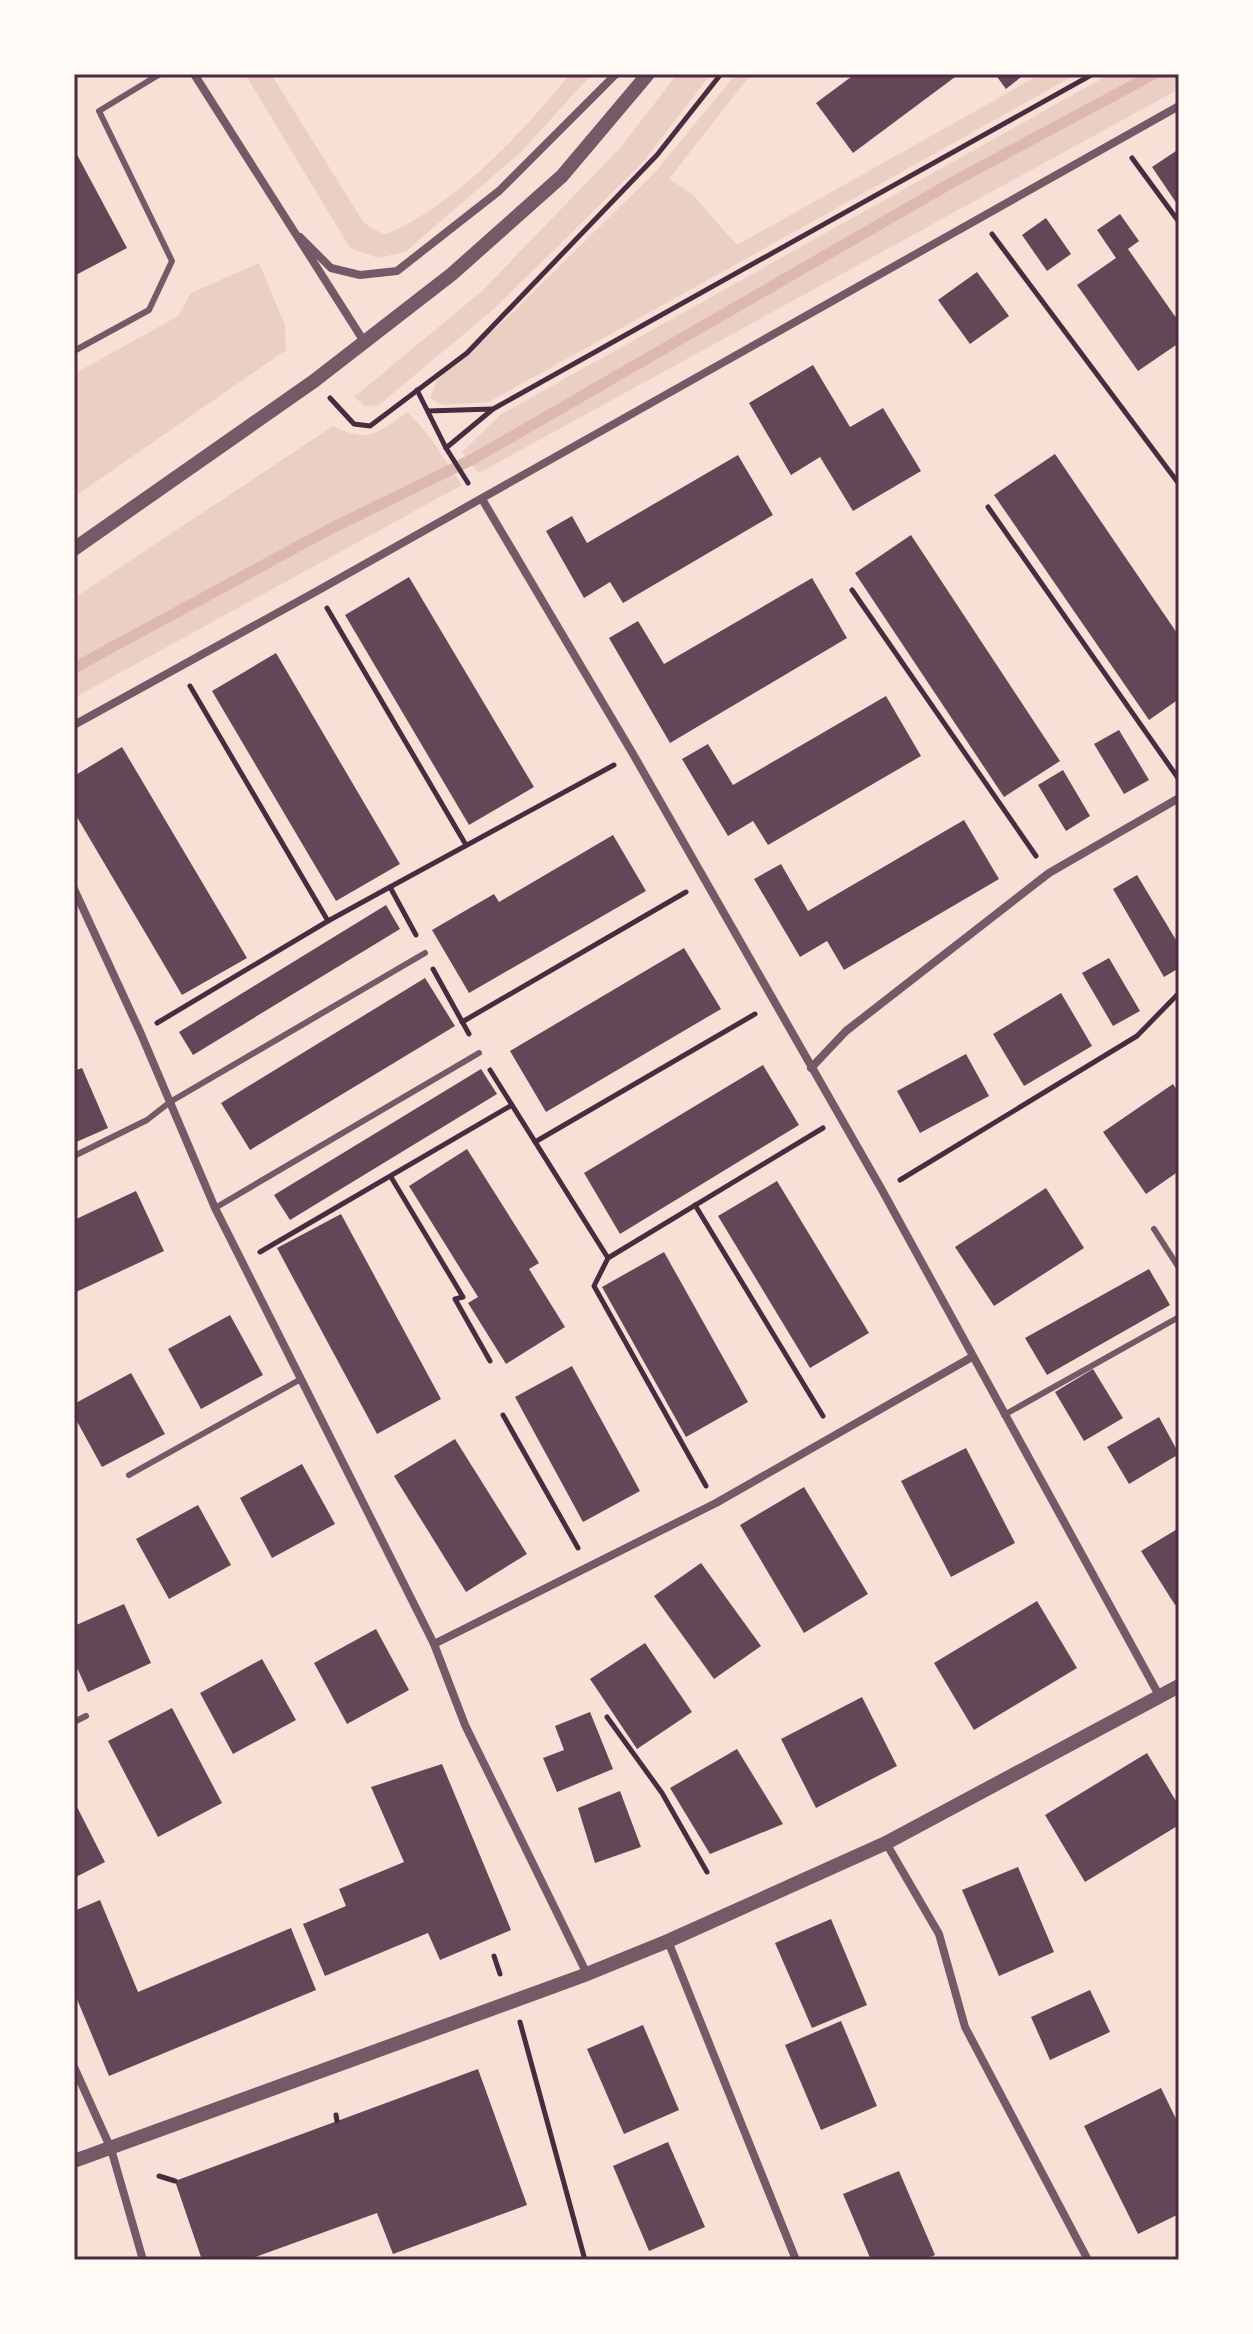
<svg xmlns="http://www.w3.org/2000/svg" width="1253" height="2334" viewBox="0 0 1253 2334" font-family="'Alegreya Sans',sans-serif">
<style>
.green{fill:#ebcfc5}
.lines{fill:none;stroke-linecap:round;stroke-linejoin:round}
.stream{stroke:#dcb8b0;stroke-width:11}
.building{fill:#644757}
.path{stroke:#4a2c40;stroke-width:5}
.service{stroke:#755966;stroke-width:6}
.minor{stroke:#755966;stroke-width:8}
.tertiary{stroke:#755966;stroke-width:14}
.neatline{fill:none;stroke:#4a2c40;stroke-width:3}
</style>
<rect width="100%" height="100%" fill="#f7e1d7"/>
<!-- green -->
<g class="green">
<path d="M245 74H271L364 223 384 235C453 208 524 131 570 74H592L520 153 405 252 378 258 350 248Z"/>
<path d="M677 74H711L643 162 494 309 379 405 365 406 354 397 482 291 621 147Z"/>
<path d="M736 74H751L669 179 692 194 737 245 1041 74H1077L489 402 442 405 430 398 438 378 506 319 656 171Z"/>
<path d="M1110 74H1179V89L479 473 462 452 500 415Z"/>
<path d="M259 263 285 325 286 350 74 497V374L178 316 191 293Z"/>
<path d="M408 412 429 436 462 485 74 698V598L333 426C370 444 376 433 408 412Z"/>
</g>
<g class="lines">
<!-- stream -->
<path class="stream" d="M74 668 330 529 473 459 951 183 1154 74"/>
</g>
<!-- building -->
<g class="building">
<path d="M855 74H959L853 153 816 103Z"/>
<path d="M995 74H1025L1006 89Z"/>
<path d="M74 149 127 248 74 276Z"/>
<path d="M1176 151 1179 154 1177 204 1152 167Z"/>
<path d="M1120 214 1139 241 1128 249 1179 322V343L1138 371 1077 285 1116 258 1097 230Z"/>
<path d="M1046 218 1071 254 1047 271 1022 235Z"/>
<path d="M977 272 1009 316 970 344 938 300Z"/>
<path d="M813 365 850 427 883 408 921 471 853 511 820 457 791 475 749 403Z"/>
<path d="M1055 454 1179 636V699L1149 720 994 495Z"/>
<path d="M738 455 773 515 623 603 610 582 584 598 546 531 572 516 587 543Z"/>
<path d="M911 535 1060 761 1004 797 855 573Z"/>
<path d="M409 577 534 787 469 825 345 615Z"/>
<path d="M812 578 847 638 670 743 609 638 638 621 664 664Z"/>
<path d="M276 653 400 864 336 901 212 691Z"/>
<path d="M886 696 921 756 768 845 753 821 728 836 682 759 708 744 733 785Z"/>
<path d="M1119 730 1149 780 1124 794 1094 744Z"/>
<path d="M122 747 247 958 182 995 74 812V776Z"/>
<path d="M1063 770 1090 816 1066 831 1038 785Z"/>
<path d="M964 820 999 879 844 970 827 941 800 957 754 879 781 864 808 911Z"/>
<path d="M613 835 646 891 469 993 432 930 494 894 499 902Z"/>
<path d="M1137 875 1179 945V968L1164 977 1113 889Z"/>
<path d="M386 905 400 929 193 1055 179 1032Z"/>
<path d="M684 948 721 1009 546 1112 510 1051Z"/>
<path d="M1109 958 1140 1011 1113 1026 1082 973Z"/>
<path d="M425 978 455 1026 250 1150 221 1103Z"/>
<path d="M1061 993 1092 1046 1024 1086 993 1034Z"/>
<path d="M966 1054 989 1096 920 1133 897 1091Z"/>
<path d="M763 1065 799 1125 620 1234 584 1173Z"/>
<path d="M82 1068 108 1128 74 1143V1071Z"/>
<path d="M481 1069 497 1094 290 1220 274 1195Z"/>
<path d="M1173 1084 1179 1093V1171L1146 1194 1103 1132Z"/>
<path d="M467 1149 539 1263 529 1269 565 1327 506 1364 468 1303 478 1297 409 1186Z"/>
<path d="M777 1181 869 1333 810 1368 718 1216Z"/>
<path d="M1046 1188 1084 1248 994 1306 955 1247Z"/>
<path d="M136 1191 164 1251 74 1293V1220Z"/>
<path d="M341 1214 441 1399 377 1434 277 1248Z"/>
<path d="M664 1252 748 1402 686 1437 602 1287Z"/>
<path d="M1149 1269 1170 1305 1047 1375 1025 1338Z"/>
<path d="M230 1315 263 1375 201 1409 168 1349Z"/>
<path d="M572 1366 640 1491 583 1522 515 1397Z"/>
<path d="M1093 1369 1123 1418 1084 1441 1055 1392Z"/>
<path d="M131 1373 165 1434 102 1467 74 1416V1404Z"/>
<path d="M1159 1417 1179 1454 1129 1484 1107 1447Z"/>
<path d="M455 1439 527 1554 466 1592 394 1476Z"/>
<path d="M966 1448 1015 1543 951 1577 901 1481Z"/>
<path d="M302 1464 335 1524 272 1558 240 1498Z"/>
<path d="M804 1487 868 1594 804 1633 740 1525Z"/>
<path d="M198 1505 231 1565 169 1599 136 1539Z"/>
<path d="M1179 1528V1603L1175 1605 1141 1551Z"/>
<path d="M701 1563 761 1646 714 1679 654 1596Z"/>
<path d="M1037 1601 1077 1668 974 1730 934 1663Z"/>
<path d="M124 1604 151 1663 88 1692 74 1661V1626Z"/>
<path d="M376 1629 409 1690 347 1724 314 1663Z"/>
<path d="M645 1643 692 1712 637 1749 590 1679Z"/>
<path d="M262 1659 296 1720 233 1754 200 1693Z"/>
<path d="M862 1697 897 1766 816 1808 781 1739Z"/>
<path d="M172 1708 222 1803 158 1837 108 1741Z"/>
<path d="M590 1712 613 1769 557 1792 543 1758 564 1750 555 1726Z"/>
<path d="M737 1749 783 1824 710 1854 670 1788Z"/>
<path d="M1147 1753 1179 1806V1825L1085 1882 1045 1815Z"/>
<path d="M442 1764 511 1930 440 1960 428 1933 325 1976 303 1924 346 1906 339 1889 404 1862 371 1787Z"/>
<path d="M620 1791 641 1847 595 1863 578 1808Z"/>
<path d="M74 1801 105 1862 74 1878Z"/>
<path d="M1018 1867 1054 1952 999 1976 962 1890Z"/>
<path d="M100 1900 138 1992 291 1928 316 1990 109 2076 74 1992V1911Z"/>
<path d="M831 1919 867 2005 812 2028 775 1943Z"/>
<path d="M1090 1990 1110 2032 1050 2060 1031 2017Z"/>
<path d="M841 2021 877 2106 821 2130 785 2045Z"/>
<path d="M643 2025 679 2110 624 2134 587 2049Z"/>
<path d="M478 2069 527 2205 393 2254 377 2213 247 2260H202L175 2181Z"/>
<path d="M1161 2088 1179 2125V2214L1138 2234 1084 2126Z"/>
<path d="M668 2142 705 2227 649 2251 613 2166Z"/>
<path d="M899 2171 935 2255 924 2260H871L843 2194Z"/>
</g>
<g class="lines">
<!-- path -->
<g class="path">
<path d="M1132 158 1179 222"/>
<path d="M992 234 1179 484"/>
<path d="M417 390 446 448 468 483"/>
<path d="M330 398 354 424 370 426 467 353 657 155 721 74"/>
<path d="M428 411 492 409"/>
<path d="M446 448 493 409 1093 74"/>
<path d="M988 507 1178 778"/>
<path d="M852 590 1036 856"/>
<path d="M327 608 466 845"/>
<path d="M190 686 328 921 390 887 416 935"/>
<path d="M390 887 614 765"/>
<path d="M433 969 469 1034"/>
<path d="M462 1022 686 892"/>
<path d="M157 1023 328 921"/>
<path d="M490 1070 608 1258 594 1286 706 1486"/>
<path d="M535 1142 755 1014"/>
<path d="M391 1177 463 1297 455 1299 490 1361"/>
<path d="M900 1180 1137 1036 1179 993"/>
<path d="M695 1205 823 1416"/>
<path d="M260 1252 512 1105"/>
<path d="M608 1258 823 1128"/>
<path d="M503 1415 578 1548"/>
<path d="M607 1717 662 1793 707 1872"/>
<path d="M494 1956 500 1974"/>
<path d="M520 2022 585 2260"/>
<path d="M336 2115 337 2121"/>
<path d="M159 2176 175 2181"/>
</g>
<!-- service -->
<g class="service">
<path d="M74 351 149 310 172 261 99 111 160 74"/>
<path d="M74 1156 147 1120 170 1102 425 953"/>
<path d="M215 1208 479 1053"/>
<path d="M1154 1229 1179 1268"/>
<path d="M1004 1415 1179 1317"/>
<path d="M129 1475 301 1379"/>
<path d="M74 1722 86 1716"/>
</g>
<!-- minor -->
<g class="minor">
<path d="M194 74 365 343"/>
<path d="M300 237 331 268 360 275 397 271 499 191 616 74"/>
<path d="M482 499 633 754 882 1190 1160 1697"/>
<path d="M74 725 317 591 1179 106"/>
<path d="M74 889 141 1034 215 1208 434 1644 465 1725 587 1974"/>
<path d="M811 1068 846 1031 1049 873 1179 798"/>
<path d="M434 1644 716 1503 972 1357"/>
<path d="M886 1843 939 1934 965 2027 1088 2260"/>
<path d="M668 1941 796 2260"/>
<path d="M74 2067 111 2149 143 2260"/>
</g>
<!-- tertiary -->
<g class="tertiary">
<path d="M74 549 314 381 452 274 562 176 648 74"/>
<path d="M74 2161 582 1976 668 1941 886 1843 1179 1686"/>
</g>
</g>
<!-- border -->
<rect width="1253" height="2334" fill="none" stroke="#fffaf5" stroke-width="152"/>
<rect x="76" y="76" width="1101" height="2182" class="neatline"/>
</svg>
